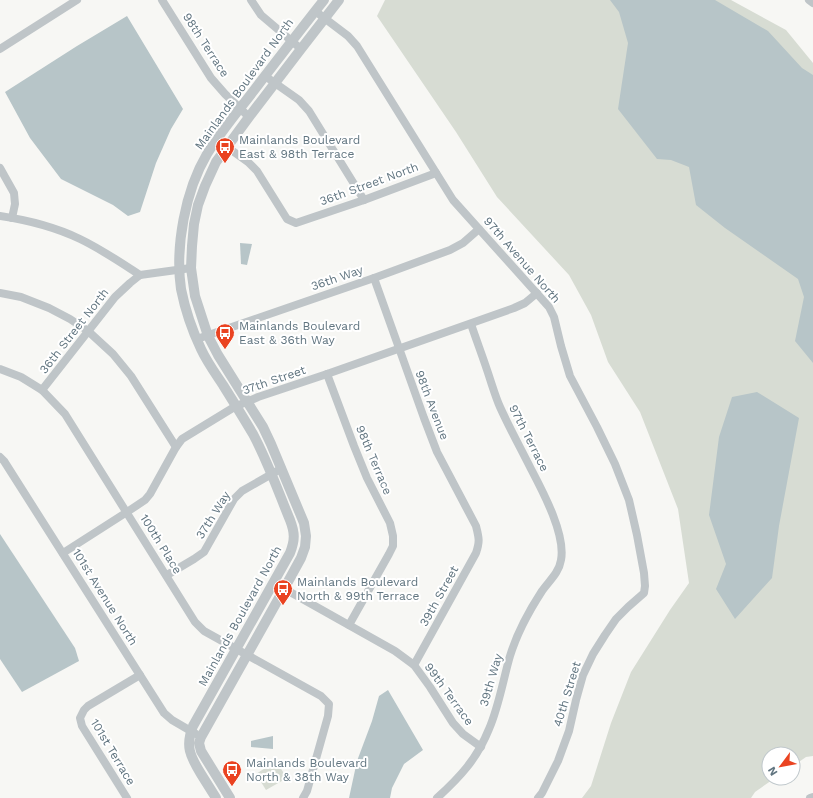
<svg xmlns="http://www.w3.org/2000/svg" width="813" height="798" viewBox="0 0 813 798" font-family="'Work Sans',sans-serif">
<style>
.green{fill:#d7dcd3}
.water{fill:#b7c5c8}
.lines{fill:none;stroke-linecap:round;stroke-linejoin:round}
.minor{stroke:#bfc5c8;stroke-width:8}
.tertiary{stroke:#bfc5c8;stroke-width:10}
.labels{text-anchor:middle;stroke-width:4;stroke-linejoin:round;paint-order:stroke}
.street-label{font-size:12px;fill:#617580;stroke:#fff}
.poi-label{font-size:12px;fill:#617580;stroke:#fff;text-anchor:start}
</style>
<rect width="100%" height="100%" fill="#f7f7f4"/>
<!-- green -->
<g class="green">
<path d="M385 0H731L786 30 813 63V756L806 757 793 766V754H769V778H775L755 792 751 798H582L591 786 611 723 631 672 670 610 689 583 678 509 640 412 608 362 591 315 569 275 497 197 456 132 377 16Z"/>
<path d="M276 761 287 778 266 790 256 774Z"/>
</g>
<!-- water -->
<g class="water">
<path d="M610 0H715L768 31 802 68 813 75V363L795 341 804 297 798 279 725 228 696 205 689 167 671 160 657 159 618 109 628 43 619 12Z"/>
<path d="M127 16 183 109 171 129 156 163 140 212 128 216 113 205 61 179 30 138 5 92 77 46Z"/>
<path d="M240 243 252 244 247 265 241 264Z"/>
<path d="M757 392 799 418 779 526 772 578 735 619 716 589 726 564 709 515 719 437 732 397Z"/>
<path d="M0 534 75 648 79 661 22 692 0 659Z"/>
<path d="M388 690 423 750 404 764 392 788 390 798H349L357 761 372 721 379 696Z"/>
<path d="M273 736V749L251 747V741Z"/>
</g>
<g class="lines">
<!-- minor -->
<g class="minor">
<path d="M162 0 211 78 225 94 249 117"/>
<path d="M251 0 261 15 301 49"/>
<path d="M809 0 813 3"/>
<path d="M315 11 348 36 357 46 453 200 549 307 554 317 561 346 570 376 597 427 615 464 629 500 637 535 644 573 645 586 644 593 628 607 616 619 605 635 593 654 583 675 576 700 569 731 558 761 542 793 538 798"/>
<path d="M0 49 77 0"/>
<path d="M265 76 299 100 309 111 364 200"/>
<path d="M227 147 248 162 257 171 287 219 296 223 364 200 436 173"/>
<path d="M0 168 14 193 15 204 12 218"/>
<path d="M0 216C27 220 55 227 80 239 101 249 120 262 140 275"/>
<path d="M374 278 424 418 437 452 476 526C479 538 480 541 476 553L414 665"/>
<path d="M0 293 21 297 49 308 70 319 88 331 113 354 131 376 176 447"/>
<path d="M197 339 374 278 450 250 463 243 479 229"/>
<path d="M0 369 21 377 42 390 65 414 195 622 204 631 321 696 329 704 328 716 307 791 303 798"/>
<path d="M327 374 354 446 367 478 390 523 393 536V546L389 554 349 625"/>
<path d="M42 390 115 297 130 283 140 275 191 268"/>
<path d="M0 457 4 461 164 713 172 720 196 734"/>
<path d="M63 553 127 512 145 500 150 494 176 447 182 439 236 406 247 402 258 397 327 374 514 308 525 303 537 293"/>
<path d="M167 575 194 559 204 552 234 499 242 491 277 471"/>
<path d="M274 583 395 651 414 665 430 687 453 723 463 734 481 747"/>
<path d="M127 798 82 726 80 718 84 710 88 706 140 675"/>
<path d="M437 798C460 777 477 759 489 729 499 706 503 680 510 656 517 633 529 611 542 591 549 581 559 573 561 560 566 534 542 490 530 467 520 447 509 427 500 407 496 398 493 388 490 379 484 360 477 342 471 324"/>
<path d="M810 798 813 797"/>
</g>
<!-- tertiary -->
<g class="tertiary">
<path d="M216 798C211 790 206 782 201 774 190 756 185 746 193 726L290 553C295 540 295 533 290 520 278 491 268 462 253 434 243 417 233 401 223 385 215 373 207 362 201 349 192 330 185 309 181 289 175 247 185 191 207 154 221 131 239 110 255 89 278 59 301 29 324 0"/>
<path d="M230 798 201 751 199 743 201 737 284 589 301 558 305 547 306 536 304 523 271 444 263 427 218 355 208 336 195 296 191 268 192 246 194 224 198 205 205 186 216 162 249 117 301 49 339 0"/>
</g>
</g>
<!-- icons -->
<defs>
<g id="bus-pin" transform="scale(1)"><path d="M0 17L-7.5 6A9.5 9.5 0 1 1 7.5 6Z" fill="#ea4321" stroke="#fff"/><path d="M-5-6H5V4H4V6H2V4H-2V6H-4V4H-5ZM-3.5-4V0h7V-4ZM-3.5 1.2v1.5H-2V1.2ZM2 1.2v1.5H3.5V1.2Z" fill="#fff"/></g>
</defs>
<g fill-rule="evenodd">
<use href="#bus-pin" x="225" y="147"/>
<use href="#bus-pin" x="225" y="333"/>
<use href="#bus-pin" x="283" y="589"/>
<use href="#bus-pin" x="232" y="770"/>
</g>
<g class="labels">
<!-- street labels -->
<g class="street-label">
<text transform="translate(206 45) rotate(57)" y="4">98th Terrace</text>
<text transform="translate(244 84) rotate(-54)" y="4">Mainlands Boulevard North</text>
<text transform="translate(369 184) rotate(-20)" y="4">36th Street North</text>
<text transform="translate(522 260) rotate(49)" y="4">97th Avenue North</text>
<text transform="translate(337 278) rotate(-19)" y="4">36th Way</text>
<text transform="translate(74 331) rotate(-52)" y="4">36th Street North</text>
<text transform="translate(274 380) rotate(-19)" y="4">37th Street</text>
<text transform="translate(432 405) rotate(69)" y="4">98th Avenue</text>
<text transform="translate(529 438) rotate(63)" y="4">97th Terrace</text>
<text transform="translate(374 460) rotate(67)" y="4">98th Terrace</text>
<text transform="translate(213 515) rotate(-58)" y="4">37th Way</text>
<text transform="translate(161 544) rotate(58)" y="4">100th Place</text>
<text transform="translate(439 596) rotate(-61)" y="4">39th Street</text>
<text transform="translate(105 597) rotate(58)" y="4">101st Avenue North</text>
<text transform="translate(240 616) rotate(-61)" y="4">Mainlands Boulevard North</text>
<text transform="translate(491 680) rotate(-74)" y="4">39th Way</text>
<text transform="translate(449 694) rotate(54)" y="4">99th Terrace</text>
<text transform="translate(567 694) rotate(-73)" y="4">40th Street</text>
<text transform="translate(113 752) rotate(59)" y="4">101st Terrace</text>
</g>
<!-- poi labels -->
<g class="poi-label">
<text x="239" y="144">Mainlands Boulevard<tspan x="239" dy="14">East &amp; 98th Terrace</tspan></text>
<text x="239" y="330">Mainlands Boulevard<tspan x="239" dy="14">East &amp; 36th Way</tspan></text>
<text x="297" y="586">Mainlands Boulevard<tspan x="297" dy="14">North &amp; 99th Terrace</tspan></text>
<text x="246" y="767">Mainlands Boulevard<tspan x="246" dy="14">North &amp; 38th Way</tspan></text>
</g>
</g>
<!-- north arrow -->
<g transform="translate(781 766) rotate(238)"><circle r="19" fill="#ffffff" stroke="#c0c8cc"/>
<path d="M0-3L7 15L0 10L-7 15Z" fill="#ea4321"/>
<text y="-6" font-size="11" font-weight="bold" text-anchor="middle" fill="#617580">N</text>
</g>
</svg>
